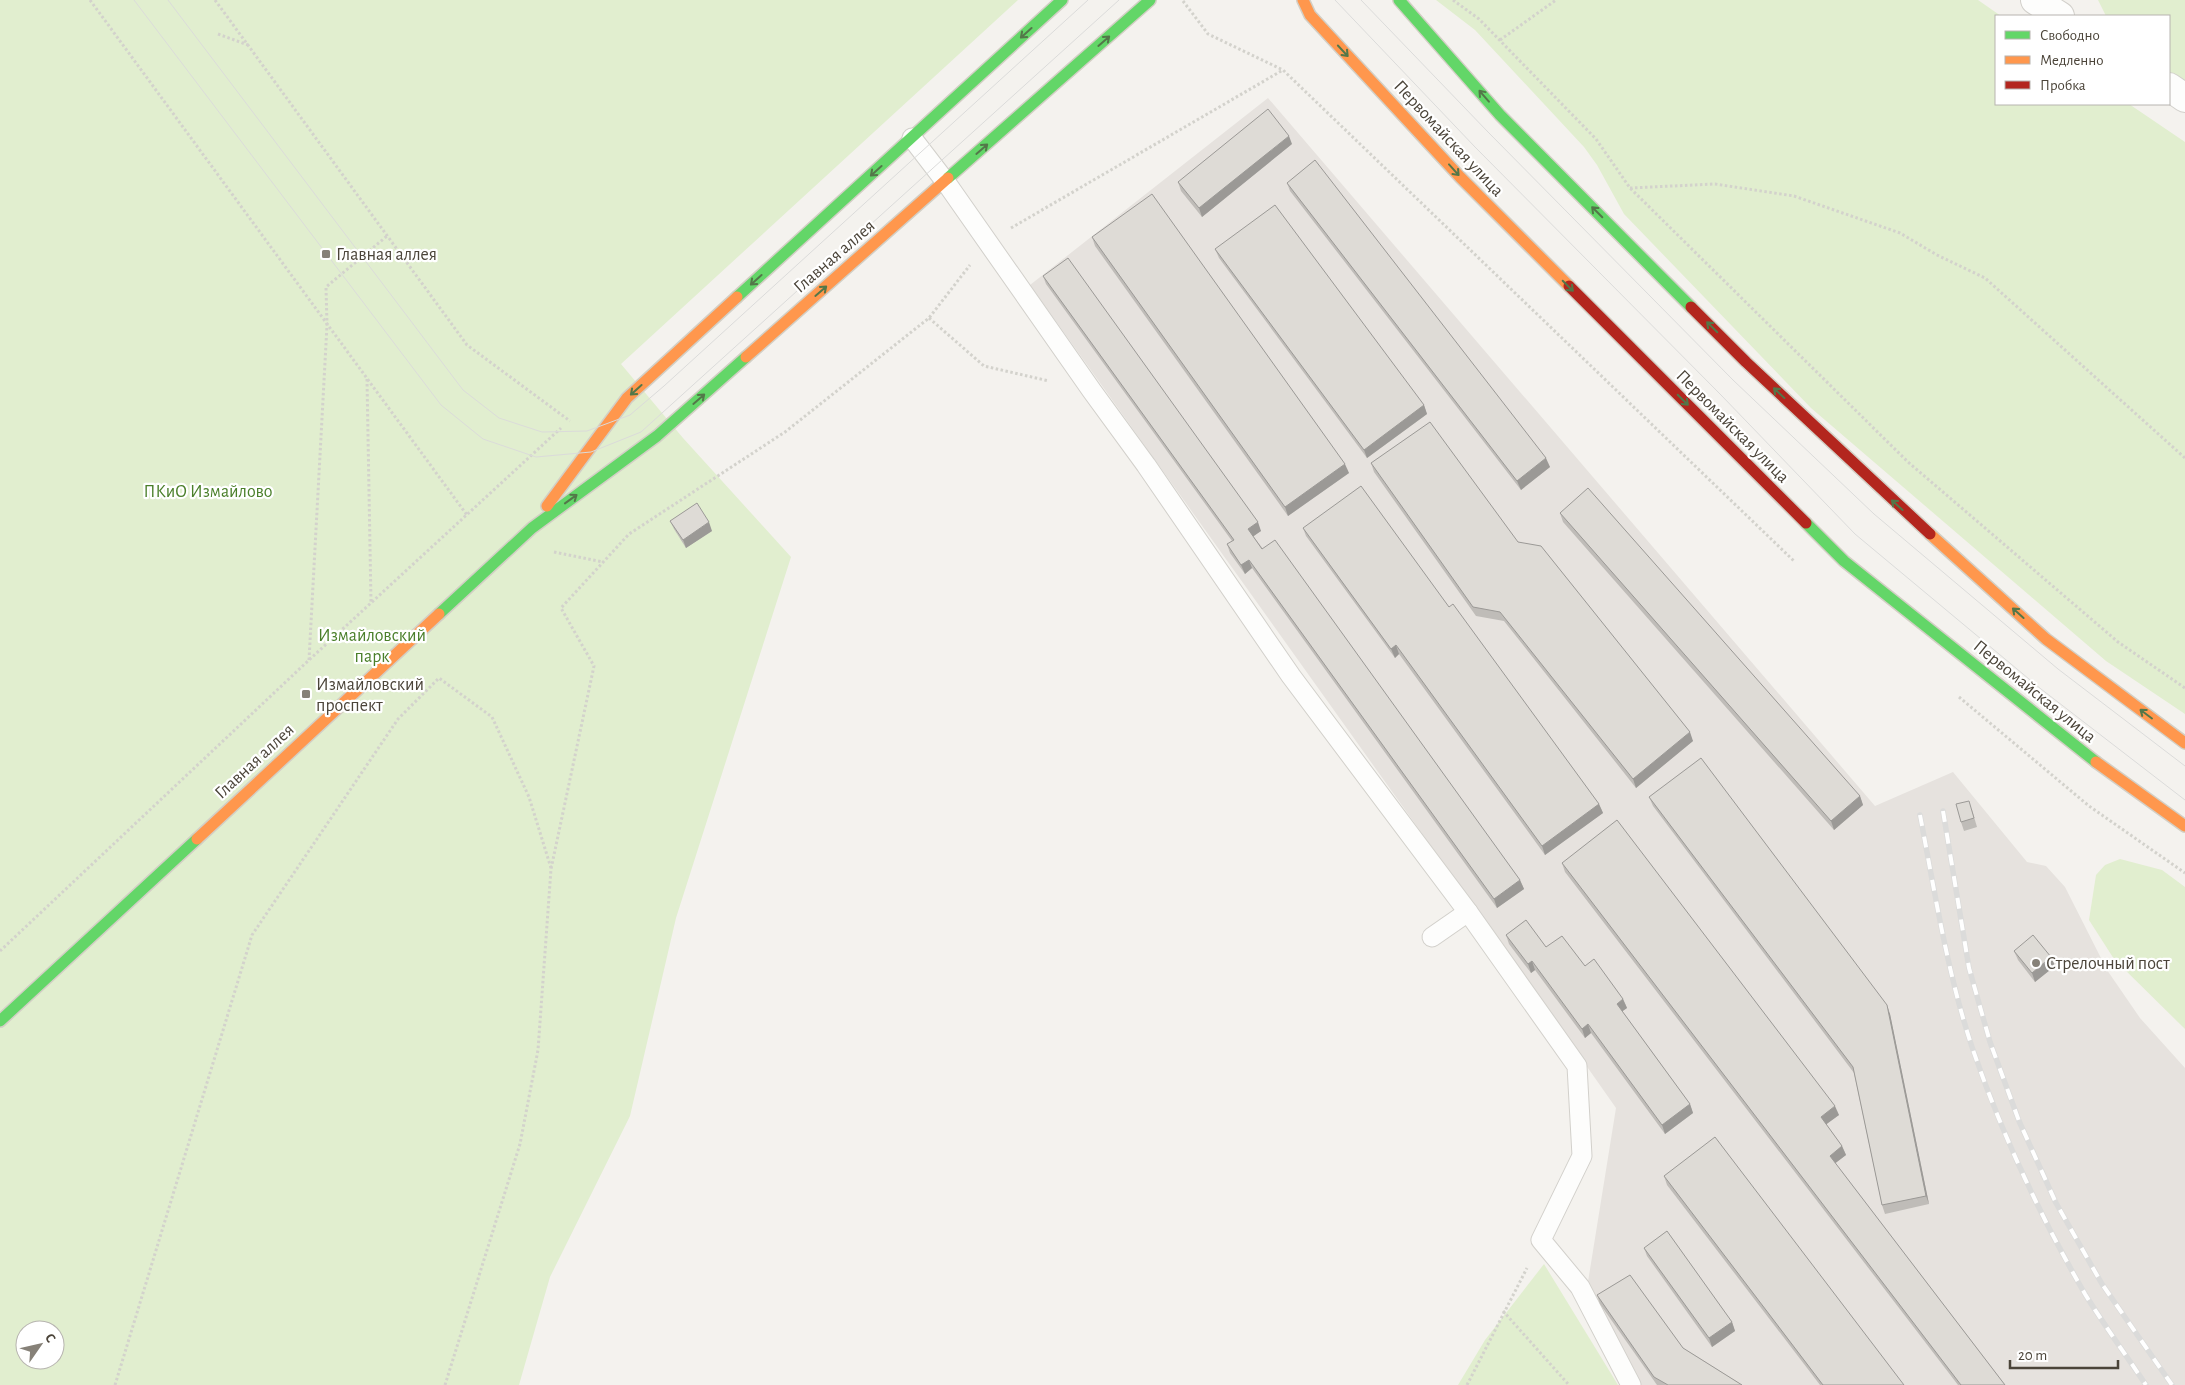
<svg xmlns="http://www.w3.org/2000/svg" width="2185" height="1385" viewBox="0 0 2185 1385" font-family="'Alegreya Sans',sans-serif">
<style>
.industrial{fill:#e6e2de}
.green{fill:#e1eecf;fill-rule:evenodd}
.lines{fill:none;stroke-linecap:round;stroke-linejoin:round}
.lane-casing{stroke:#d2d0cb;stroke-width:21}
.street-casing{stroke:#d2d0cb;stroke-width:30}
.fast-casing{stroke:#d3cfc5;stroke-width:14}
.slow-casing{stroke:#d3cfc5;stroke-width:14}
.jam-casing{stroke:#d3cfc5;stroke-width:14}
.path{stroke:#d3d2cc;stroke-width:3;stroke-dasharray:2.5 2.5;stroke-linecap:butt}
.lane{stroke:#fdfdfc;stroke-width:19}
.street{stroke:#fdfdfc;stroke-width:28}
.fast{stroke:#63d668;stroke-width:11}
.slow{stroke:#ff974d;stroke-width:11}
.jam{stroke:#b3261e;stroke-width:11}
.tram{stroke:#dbdbda;stroke-width:1}
.rail-casing{stroke:#dbdbda;stroke-width:5.5}
.rail{stroke:#fff;stroke-width:4;stroke-dasharray:11;stroke-linecap:butt}
.wall{fill:#bfbcb8}
.shaded-wall{fill:#9b9996}
.building{fill:#dedbd6;stroke:#9b9996}
.oneway{stroke:#537749}
.poi-dot{fill:#868178;stroke:#fff;stroke-width:2}
.labels{text-anchor:middle;stroke-width:4.5;stroke-linejoin:round;paint-order:stroke}
.street-label{font-size:18px;fill:#4b4439;stroke:#fff}
.poi-label{font-size:18px;fill:#4b4439;stroke:#fff;text-anchor:start}
.park-label{font-size:18px;fill:#4a7f2a;stroke:#fff}
</style>
<rect width="100%" height="100%" fill="#f4f2ee"/>
<!-- industrial -->
<path class="industrial" d="M1268 98 1875 806 1953 772 2027 862 2046 866 2065 887 2107 970 2140 1018 2185 1068V1385H1639L1587 1288 1616 1108 1491 930 1030 285Z"/>
<!-- green -->
<g class="green">
<path d="M0 0H1018L621 364 683 438 791 557 676 918 630 1116 550 1277 519 1385H0ZM25 1330H55V1360H25Z"/>
<path d="M1436 0H1978L2001 16H1996V104H2129L2185 142V714L2106 661 1811 408 1624 214 1597 165 1584 147 1475 30Z"/>
<path d="M2098 0H2185V82L2169 72V16H2106Z"/>
<path d="M2120 859 2162 870 2185 887V1029L2114 959 2089 920 2096 875 2105 865Z"/>
<path d="M1544 1264 1618 1385H1458L1485 1340Z"/>
</g>
<g class="lines">
<!-- lane casing -->
<g class="lane-casing">
<g id="lane">
<path d="M912 138 945 181 1092 391 1146 465 1291 676 1468 912 1577 1066 1582 1156 1541 1240 1580 1287 1631 1385"/>
<path d="M1432 937 1468 912"/>
</g>
</g>
<!-- street casing -->
<g class="street-casing">
<g id="street">
<path d="M2035 0 2060 16"/>
<path d="M2169 87 2185 98"/>
</g>
</g>
<!-- fast casing -->
<g class="fast-casing">
<g id="fast">
<path d="M1399 0 1500 115 1691 307"/>
<path d="M948 178 1150 0"/>
<path d="M737 297 1062 0"/>
<path d="M1806 523 1844 561 2096 762"/>
<path d="M439 614 532 528 657 436 746 357"/>
<path d="M0 1021 197 839"/>
</g>
</g>
<!-- slow casing -->
<g class="slow-casing">
<g id="slow">
<path d="M1303 0 1310 15 1460 177 1569 286"/>
<path d="M746 357 948 178"/>
<path d="M547 506 627 398 737 297"/>
<path d="M1930 534 2046 639 2185 743"/>
<path d="M2096 762 2185 826"/>
<path d="M197 839 439 614"/>
</g>
</g>
<!-- jam casing -->
<g class="jam-casing">
<g id="jam">
<path d="M1569 286 1806 523"/>
<path d="M1691 307 1746 362 1930 534"/>
</g>
</g>
<!-- path -->
<g class="path">
<path d="M90 0 467 515"/>
<path d="M215 0 467 345 570 421"/>
<path d="M1453 0 1479 19 1596 139 1630 188 1908 462 2118 642 2185 688"/>
<path d="M1183 1 1208 34 1283 70 1794 561"/>
<path d="M218 34 248 45"/>
<path d="M1500 40 1556 0"/>
<path d="M1630 188 1715 184 1794 196 1900 233 1937 255 1985 278 2185 458"/>
<path d="M1011 228 1283 70"/>
<path d="M929 318 984 366 1049 381"/>
<path d="M367 379 371 603"/>
<path d="M554 552 603 562"/>
<path d="M309 660 327 325 326 287 387 236"/>
<path d="M1959 697 2089 806 2185 873"/>
<path d="M0 951 309 660 561 428"/>
<path d="M1503 1311 1569 1385"/>
<path d="M115 1385 252 935 398 719 439 678 492 717 529 797 551 868"/>
<path d="M445 1385 520 1144 538 1050 551 869 594 666 561 608 629 534 785 432 929 318 970 265"/>
<path d="M1467 1385 1527 1268"/>
</g>
<!-- lane -->
<use href="#lane" class="lane"/>
<!-- street -->
<use href="#street" class="street"/>
<!-- fast -->
<use href="#fast" class="fast"/>
<!-- slow -->
<use href="#slow" class="slow"/>
<!-- jam -->
<use href="#jam" class="jam"/>
<!-- tram -->
<g class="tram">
<path d="M134 0 441 405 483 439 536 457 591 452 641 432 1119 0"/>
<path d="M168 0 463 390 499 418 542 432 587 431 630 415 664 386 1088 0"/>
<path d="M1335 0 1475 147 1721 395 1855 534 2041 689 2185 800"/>
<path d="M1361 0 1488 132 1733 380 1874 514 2058 669 2185 766"/>
</g>
<!-- rail casing -->
<g class="rail-casing">
<g id="rail">
<path d="M1943 811 1969 968 1990 1042 2019 1121 2056 1203 2102 1284 2172 1385"/>
<path d="M1920 815C1935 893 1947 972 1972 1047 2001 1132 2040 1216 2085 1294 2104 1325 2126 1355 2146 1385"/>
</g>
</g>
<!-- rail -->
<use href="#rail" class="rail"/>
</g>
<!-- wall -->
<g class="wall">
<path d="M1292 144 1202 217 1181 191 1178 182Z"/>
<path d="M1287 183 1550 467 1521 490 1290 191Z"/>
<path d="M1092 237 1349 473 1288 516 1095 246Z"/>
<path d="M1215 249 1424 405 1427 414 1367 458 1219 258Z"/>
<path d="M1043 276 1261 531 1253 536 1520 880 1524 889 1497 908 1252 568 1245 574 1230 553 1227 544 1232 541 1046 284Z"/>
<path d="M1371 463 1518 542 1693 741 1636 788 1504 621 1476 616 1374 472Z"/>
<path d="M1560 513 1860 796 1863 805 1834 830 1563 522Z"/>
<path d="M670 521 712 531 686 548 674 529Z"/>
<path d="M1303 528 1449 607 1599 804 1603 813 1545 855 1399 654 1395 658 1306 536Z"/>
<path d="M1649 797 1890 1014 1929 1204 1885 1214 1882 1205 1854 1073 1653 806Z"/>
<path d="M1972 810 1977 827 1964 831 1961 822Z"/>
<path d="M1562 863 1839 1115 1826 1124 1842 1146 1846 1155 1835 1163 2005 1385H1958L1565 872Z"/>
<path d="M1506 935 1546 947 1585 966 1623 999 1627 1008 1622 1011 1690 1104 1693 1113 1665 1134 1591 1033 1585 1038 1535 970 1531 973 1509 944Z"/>
<path d="M2014 951 2051 957 2055 966 2035 982 2018 960Z"/>
<path d="M1664 1176 1904 1385H1820L1667 1185Z"/>
<path d="M1644 1248 1732 1322 1735 1331 1712 1347 1647 1256Z"/>
<path d="M1597 1295 1683 1348 1742 1385H1657L1600 1304Z"/>
</g>
<!-- shaded-wall -->
<g class="shaded-wall">
<path d="M1289 136 1292 144 1202 217 1199 208Z"/>
<path d="M1424 405 1427 414 1367 458 1364 450Z"/>
<path d="M1546 458 1550 467 1521 490 1517 481Z"/>
<path d="M1345 464 1349 473 1288 516 1285 507Z"/>
<path d="M709 522 712 531 686 548 683 540Z"/>
<path d="M1258 522 1261 531 1251 538 1248 529Z"/>
<path d="M1249 560 1252 568 1245 574 1241 565Z"/>
<path d="M1396 645 1399 654 1395 658 1391 649Z"/>
<path d="M1690 732 1693 741 1636 788 1633 779Z"/>
<path d="M1860 796 1863 805 1834 830 1831 821Z"/>
<path d="M1599 804 1603 813 1545 855 1542 846Z"/>
<path d="M1520 880 1524 889 1497 908 1494 899Z"/>
<path d="M2051 957 2055 966 2035 982 2032 973Z"/>
<path d="M1532 961 1535 970 1531 973 1528 964Z"/>
<path d="M1623 999 1627 1008 1620 1013 1617 1004Z"/>
<path d="M1887 1005 1890 1014 1929 1204 1926 1196Z"/>
<path d="M1588 1024 1591 1033 1585 1038 1582 1029Z"/>
<path d="M1690 1104 1693 1113 1665 1134 1662 1125Z"/>
<path d="M1835 1106 1839 1115 1824 1126 1821 1117Z"/>
<path d="M1842 1146 1846 1155 1833 1165 1830 1156Z"/>
<path d="M1732 1322 1735 1331 1712 1347 1709 1338Z"/>
</g>
<!-- building -->
<g class="building">
<path d="M1268 109 1289 136 1199 208 1178 182Z"/>
<path d="M1315 160 1546 458 1517 481 1287 183Z"/>
<path d="M1152 194 1345 464 1285 507 1092 237Z"/>
<path d="M1275 205 1424 405 1364 450 1215 249Z"/>
<path d="M1068 258 1258 522 1248 529 1262 549 1275 540 1520 880 1494 899 1249 560 1241 565 1227 544 1234 540 1043 276Z"/>
<path d="M1430 422 1518 542 1541 546 1690 732 1633 779 1500 612 1473 607 1371 463Z"/>
<path d="M1361 486 1449 607 1453 604 1599 804 1542 846 1396 645 1391 649 1303 528Z"/>
<path d="M1588 488 1860 796 1831 821 1560 513Z"/>
<path d="M697 503 709 522 683 540 670 521Z"/>
<path d="M1701 758 1887 1005 1926 1196 1882 1205 1853 1067 1649 797Z"/>
<path d="M1969 801 1974 818 1961 822 1956 804Z"/>
<path d="M1617 820 1835 1106 1821 1117 1842 1146 1830 1156 2005 1385H1961L1562 863Z"/>
<path d="M1526 920 1546 947 1562 936 1585 966 1594 959 1623 999 1617 1004 1690 1104 1662 1125 1588 1024 1582 1029 1532 961 1528 964 1506 935Z"/>
<path d="M2033 935 2051 957 2032 973 2014 951Z"/>
<path d="M1715 1137 1904 1385H1823L1664 1176Z"/>
<path d="M1667 1231 1732 1322 1709 1338 1644 1248Z"/>
<path d="M1630 1275 1683 1348 1742 1385H1668L1654 1377 1597 1295Z"/>
</g>
<!-- one-way arrows -->
<defs><path id="oneway-shaft" d="M-6 0H5M1.5-3L5.5 0L1.5 3" fill="none" stroke-width="1.6" stroke-linecap="round" stroke-linejoin="round" transform="scale(1.25)"/></defs>
<g class="oneway">
<use href="#oneway-shaft" transform="translate(1026 33) rotate(138)"/>
<use href="#oneway-shaft" transform="translate(1104 41) rotate(-41)"/>
<use href="#oneway-shaft" transform="translate(1343 51) rotate(47)"/>
<use href="#oneway-shaft" transform="translate(1484 96) rotate(-131)"/>
<use href="#oneway-shaft" transform="translate(982 149) rotate(-41)"/>
<use href="#oneway-shaft" transform="translate(1454 170) rotate(48)"/>
<use href="#oneway-shaft" transform="translate(876 171) rotate(138)"/>
<use href="#oneway-shaft" transform="translate(1597 212) rotate(-135)"/>
<use href="#oneway-shaft" transform="translate(756 280) rotate(138)"/>
<use href="#oneway-shaft" transform="translate(1568 286) rotate(45)"/>
<use href="#oneway-shaft" transform="translate(821 291) rotate(-41)"/>
<use href="#oneway-shaft" transform="translate(1712 327) rotate(-135)"/>
<use href="#oneway-shaft" transform="translate(636 390) rotate(138)"/>
<use href="#oneway-shaft" transform="translate(1779 393) rotate(-137)"/>
<use href="#oneway-shaft" transform="translate(699 399) rotate(-41)"/>
<use href="#oneway-shaft" transform="translate(1683 400) rotate(45)"/>
<use href="#oneway-shaft" transform="translate(571 499) rotate(-36)"/>
<use href="#oneway-shaft" transform="translate(1897 505) rotate(-138)"/>
<use href="#oneway-shaft" transform="translate(2018 613) rotate(-138)"/>
<use href="#oneway-shaft" transform="translate(2146 714) rotate(-143)"/>
</g>
<!-- markers -->
<g class="poi-dot">
<rect x="321" y="249" width="10" height="10" rx="2.5"/>
<rect x="301" y="689" width="10" height="10" rx="2.5"/>
<circle cx="2036" cy="963" r="5"/>
</g>
<g class="labels">
<!-- street labels -->
<g class="street-label">
<text transform="translate(1449 138) rotate(47)" y="6">Первомайская улица</text>
<text transform="translate(834 256) rotate(-41)" y="6">Главная аллея</text>
<text transform="translate(1733 426) rotate(45)" y="6">Первомайская улица</text>
<text transform="translate(2035 691) rotate(39)" y="6">Первомайская улица</text>
<text transform="translate(254 761) rotate(-43)" y="6">Главная аллея</text>
</g>
<!-- poi labels -->
<g class="poi-label">
<text x="336" y="260">Главная аллея</text>
<text x="316" y="690">Измайловский<tspan x="316" dy="21">проспект</tspan></text>
<text x="2046" y="969">Стрелочный пост</text>
</g>
<!-- park labels -->
<g class="park-label">
<text x="208" y="497">ПКиО Измайлово</text>
<text x="372" y="641">Измайловский<tspan x="372" dy="21">парк</tspan></text>
</g>
</g>
<!-- legend -->
<rect x="1995" y="15" width="175" height="90" fill="#ffffff" stroke="#b7b4b0"/>
<rect x="2005" y="31" width="25" height="8" fill="#63d668" stroke="#b7b4b0"/>
<text x="2040" y="40" font-size="15" fill="#4b4439">Свободно</text>
<rect x="2005" y="56" width="25" height="8" fill="#ff974d" stroke="#b7b4b0"/>
<text x="2040" y="65" font-size="15" fill="#4b4439">Медленно</text>
<rect x="2005" y="81" width="25" height="8" fill="#b3261e" stroke="#b7b4b0"/>
<text x="2040" y="90" font-size="15" fill="#4b4439">Пробка</text>
<!-- north arrow -->
<g transform="translate(40 1345) rotate(56)"><circle r="24" fill="#ffffff" stroke="#b7b4b0"/>
<path d="M0-4L9 19L0 12L-9 19Z" fill="#868178"/>
<text y="-8" font-size="14" font-weight="bold" text-anchor="middle" fill="#4b4439">С</text>
</g>
<!-- scale -->
<path d="M2010 1360v8h108v-8" fill="none" stroke="#4b4439" stroke-width="2.5"/>
<text x="2018" y="1360" font-size="15" fill="#4b4439" stroke="#ffffff" stroke-width="4" paint-order="stroke">20 m</text>
</svg>
